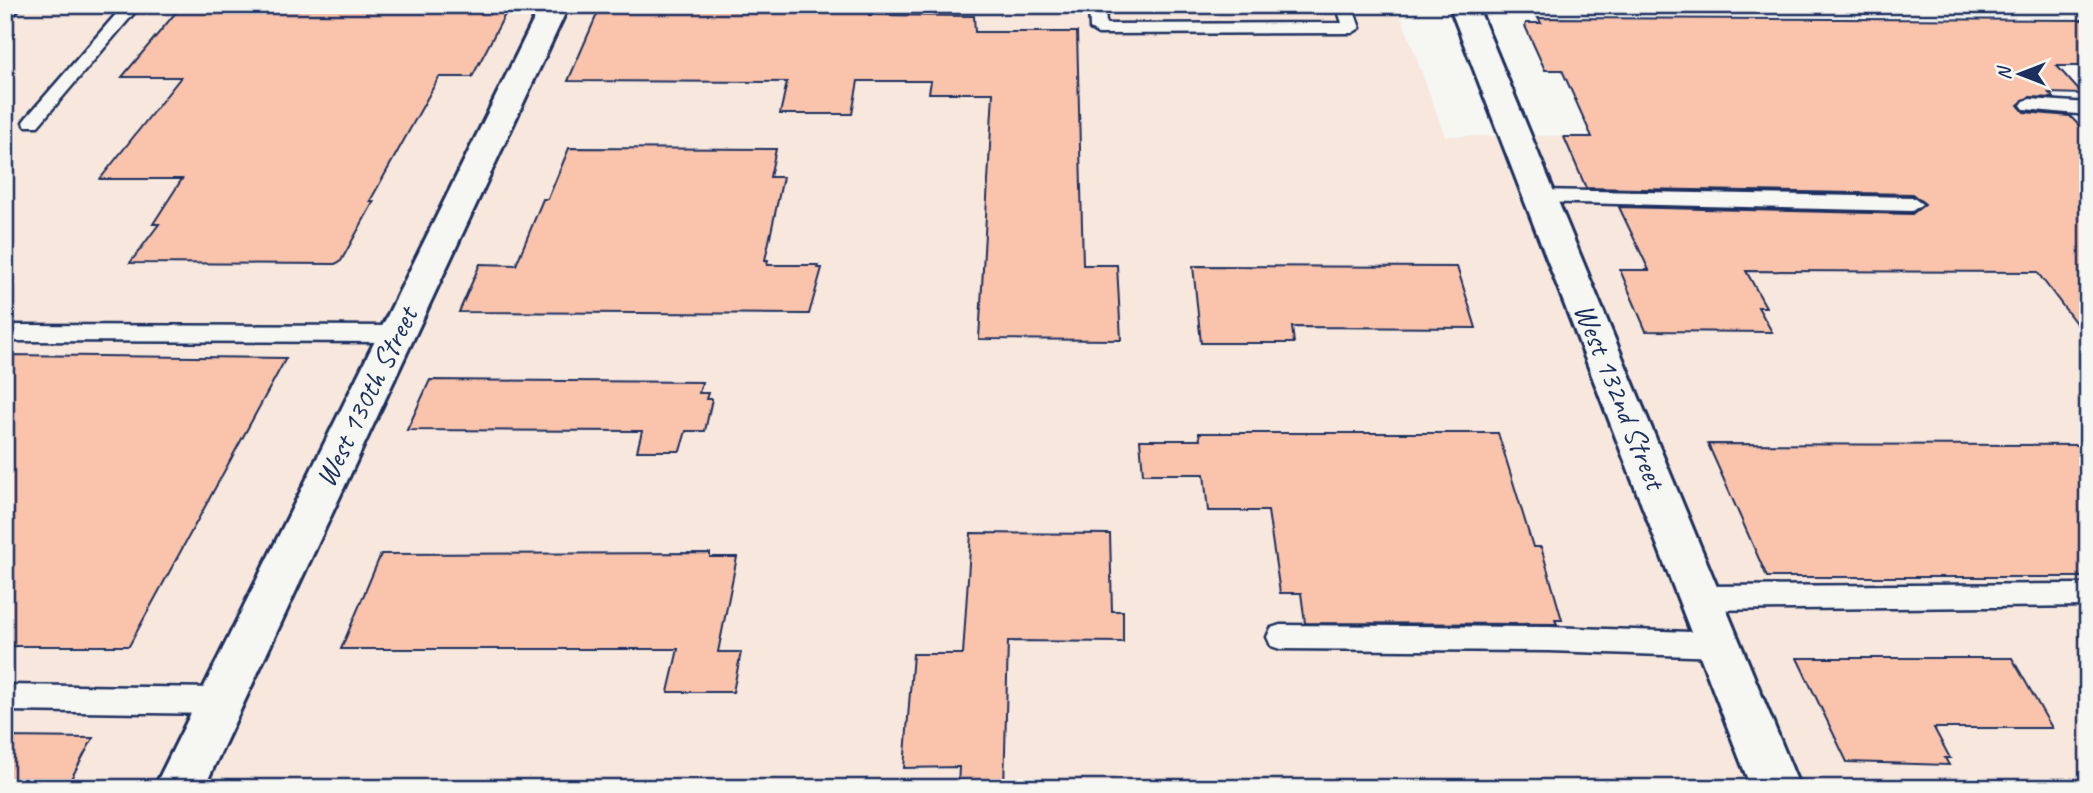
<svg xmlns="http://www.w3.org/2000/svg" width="2093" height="793" viewBox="0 0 2093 793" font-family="Caveat,sans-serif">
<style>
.built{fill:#f7e7dd}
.building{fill:#fac4ac;stroke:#1b2f5e;stroke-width:2}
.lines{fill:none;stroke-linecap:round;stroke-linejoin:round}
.lane-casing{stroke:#1b2f5e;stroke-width:5}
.street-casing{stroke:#1b2f5e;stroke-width:6}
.lane{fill:#f6f6f2;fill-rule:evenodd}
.street{fill:#f6f6f2;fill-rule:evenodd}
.labels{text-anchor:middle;stroke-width:6;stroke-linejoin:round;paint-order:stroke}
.street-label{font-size:30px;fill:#1b2f5e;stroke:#f6f6f2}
</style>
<rect width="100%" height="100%" fill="#f6f6f2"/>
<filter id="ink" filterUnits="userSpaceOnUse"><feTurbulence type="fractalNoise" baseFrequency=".0143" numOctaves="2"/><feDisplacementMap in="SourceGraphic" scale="14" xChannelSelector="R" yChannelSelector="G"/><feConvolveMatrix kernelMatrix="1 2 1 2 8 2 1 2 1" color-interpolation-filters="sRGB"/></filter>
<g filter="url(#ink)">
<!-- built -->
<path class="built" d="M5 5H1397L1445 136H2007L2088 181V788H5Z"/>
<!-- building -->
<g class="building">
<path d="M182 5H510L472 77H439L370 201H374L341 261 335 264 130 263 159 224H153L182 179H100L181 77H122Z"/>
<path d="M601 5H871L869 15 974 16 975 32H1077L1083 265H1117L1121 340 979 339 993 93H929L931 81H858L852 114H780L787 82 568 81Z"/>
<path d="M1538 18 2088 20V66H2057L2082 94 2049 93 2054 98 2029 97 2018 105 2024 112 2070 116 2088 135V339L2037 272 1746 271 1766 307H1758L1772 332 1646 331 1620 270H1649L1619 207 1912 214 1925 204 1912 194 1586 188 1564 137H1592L1562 70H1545L1525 26 1526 23H1541Z"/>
<path d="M569 148 776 149 770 177H783L765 260H768L767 265H818L817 268H822L809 314 459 312 480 264 516 265 543 199H548Z"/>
<path d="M1193 266 1457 267 1476 328 1292 327 1294 343H1201Z"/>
<path d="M5 355 286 358 129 646H5Z"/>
<path d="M430 380 702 382 699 393H708L706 399H712L705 431H686L680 451H637L642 431 407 430Z"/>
<path d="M1199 433H1498L1533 547H1541L1562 620H1555L1557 624 1305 623 1301 593H1280L1268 511H1208L1204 474H1143L1140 440H1200Z"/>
<path d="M1708 444 2088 445V577H1767Z"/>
<path d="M971 533 1110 534 1112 611H1123V642L1008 641 1004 788H958L959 767 904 768 913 654H963Z"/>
<path d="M710 553V557H737L718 652H741L733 692H668L678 649H341L381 554Z"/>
<path d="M1797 658H2012L2052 728H1934L1950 758H1945L1949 765 1847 762Z"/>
<path d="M5 737 93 738 66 788H5Z"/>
</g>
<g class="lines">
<!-- lane casing -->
<g class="lane-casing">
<g id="lane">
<path d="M5 5H22L11 18 5 19Z"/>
<path d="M124 5H141L38 126H26L23 122 26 118Z"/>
<path d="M1089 5H1105L1106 24 1342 23 1336 5H1352L1360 28 1352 33 1098 34 1090 29Z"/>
<path d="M2030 99 2088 103V115L2024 109 2021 105 2024 101Z"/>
<path d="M1540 190 1912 197 1922 204 1912 211 1533 202 1530 197 1533 192Z"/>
<path d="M5 325 396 326 404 328 407 334 404 340 396 342 5 341Z"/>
<path d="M2088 584V606L1700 610 1691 606 1687 598 1691 590 1700 586Z"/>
<path d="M1280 625 1549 627 1719 633 1728 636 1732 645 1728 654 1719 657 1549 651 1280 649 1271 646 1267 637 1271 628Z"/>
<path d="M5 685 219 688 229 692 233 701 229 710 219 714 5 711Z"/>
</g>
</g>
<!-- street casing -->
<g class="street-casing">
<g id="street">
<path d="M541 5H569L204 788H154Z"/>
<path d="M1449 5H1477L1800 788H1751Z"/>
</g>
</g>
<!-- lane -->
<use href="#lane" class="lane"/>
<!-- street -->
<use href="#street" class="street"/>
</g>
</g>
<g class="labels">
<!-- street labels -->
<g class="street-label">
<text transform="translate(1620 396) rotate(68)" y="10">West 132nd Street</text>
<text transform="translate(366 397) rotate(-64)" y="10">West 130th Street</text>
</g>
</g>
<!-- margin -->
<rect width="2093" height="793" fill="none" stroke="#f6f6f2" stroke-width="28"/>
<rect x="14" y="14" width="2065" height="765" fill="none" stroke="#1b2f5e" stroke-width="2.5" filter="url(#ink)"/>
<!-- north arrow -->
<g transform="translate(2020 74) rotate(270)" stroke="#f6f6f2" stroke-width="5" paint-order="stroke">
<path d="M0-5L12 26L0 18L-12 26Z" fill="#1b2f5e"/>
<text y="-10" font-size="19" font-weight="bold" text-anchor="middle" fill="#1b2f5e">N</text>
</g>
</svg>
